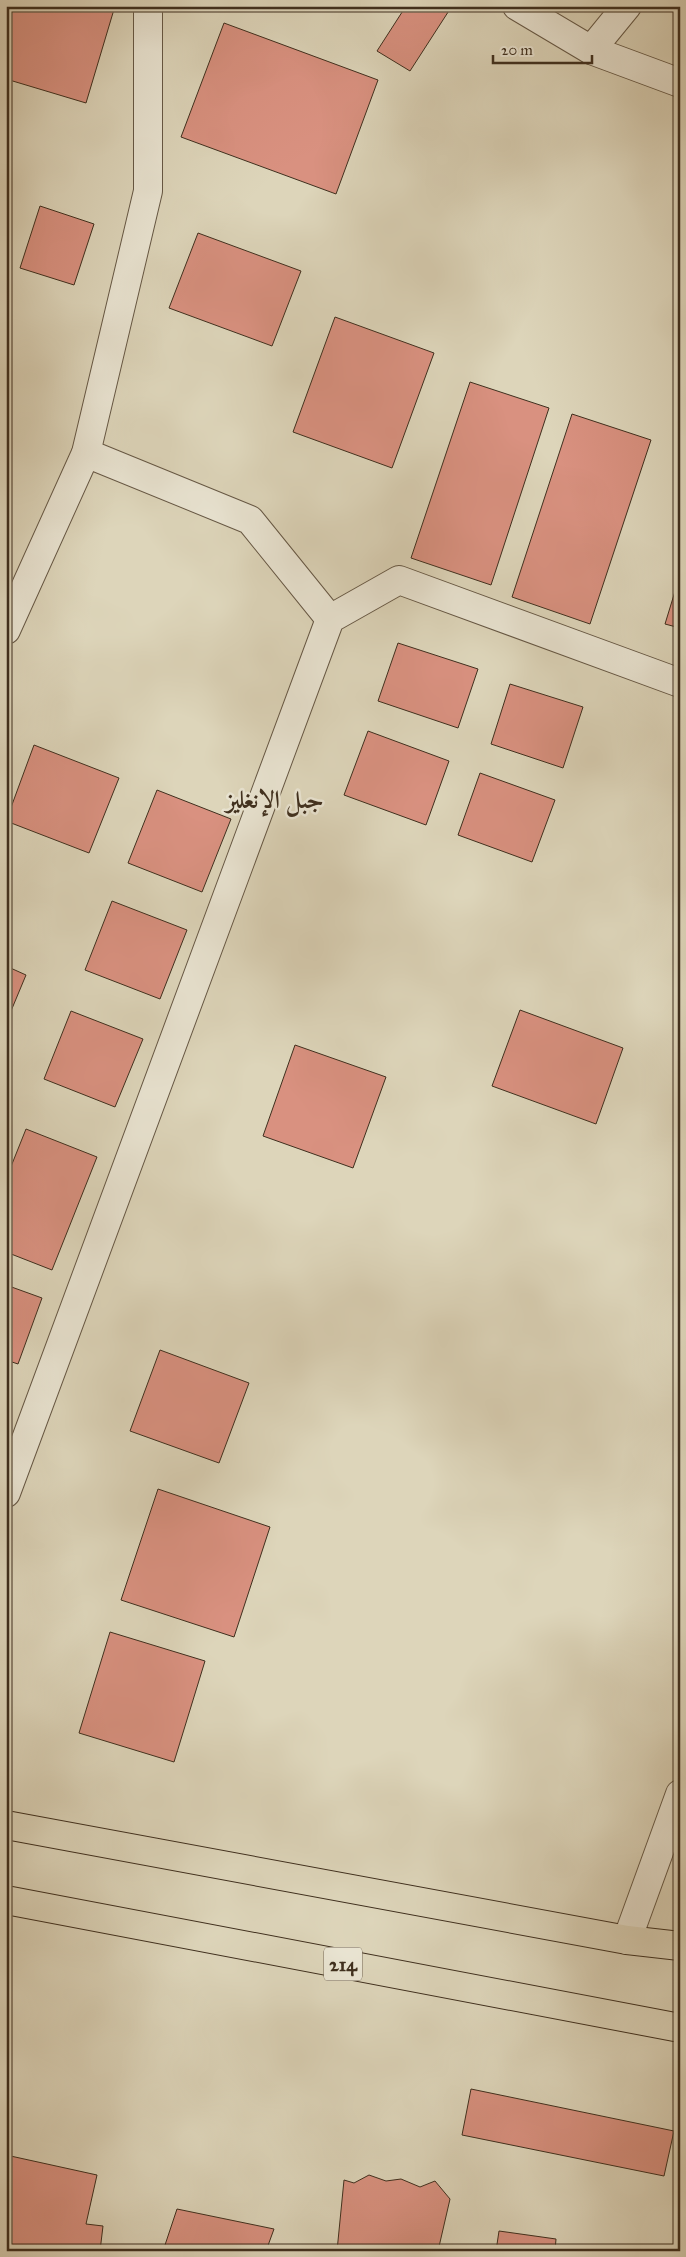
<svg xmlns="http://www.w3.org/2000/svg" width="686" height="2257" viewBox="0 0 686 2257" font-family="'IM FELL Great Primer',Amiri,serif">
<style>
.building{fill:#d99180;stroke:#3f2f1e}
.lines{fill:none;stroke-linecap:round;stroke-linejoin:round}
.minor-casing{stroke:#665845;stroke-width:30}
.highway-casing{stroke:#3f2f1e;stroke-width:30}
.minor{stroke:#e9e4d2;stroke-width:28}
.highway{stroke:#ddd5ba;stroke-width:28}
.labels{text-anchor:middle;stroke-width:5;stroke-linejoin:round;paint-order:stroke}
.shield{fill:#e9e4d2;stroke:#726554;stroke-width:1}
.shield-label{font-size:19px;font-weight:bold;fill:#3f2f1e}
.district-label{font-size:25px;font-weight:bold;fill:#3f2f1e;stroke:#e9e4d2}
</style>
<rect width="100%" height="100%" fill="#ddd5ba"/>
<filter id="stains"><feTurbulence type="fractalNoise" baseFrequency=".004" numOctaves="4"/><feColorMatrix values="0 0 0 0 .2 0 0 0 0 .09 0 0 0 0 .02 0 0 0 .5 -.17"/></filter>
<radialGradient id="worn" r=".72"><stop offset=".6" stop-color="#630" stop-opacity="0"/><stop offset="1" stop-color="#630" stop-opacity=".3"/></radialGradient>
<!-- building -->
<g class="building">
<path d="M6 6H115L86 103 6 79Z"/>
<path d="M406 6H452L410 71 377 51Z"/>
<path d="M224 23 378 80 336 194 181 137Z"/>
<path d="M40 206 94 224 74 285 20 268Z"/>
<path d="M198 233 301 271 272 346 169 308Z"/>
<path d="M335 317 434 353 392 468 293 432Z"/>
<path d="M470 382 549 408 491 585 411 558Z"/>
<path d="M572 414 651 440 590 624 512 597Z"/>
<path d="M680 575V628L665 624Z"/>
<path d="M398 643 478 669 458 728 378 701Z"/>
<path d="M510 684 583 707 563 768 491 744Z"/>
<path d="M368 731 449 761 426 825 344 795Z"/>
<path d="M34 745 119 778 89 853 6 821Z"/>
<path d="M480 773 555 800 532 862 458 835Z"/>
<path d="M157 790 231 819 202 892 128 863Z"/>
<path d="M112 901 187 930 160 999 85 970Z"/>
<path d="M6 966 26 975 6 1023Z"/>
<path d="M520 1010 623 1048 596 1124 492 1086Z"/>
<path d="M71 1011 143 1039 115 1107 44 1079Z"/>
<path d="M295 1045 386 1077 353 1168 263 1136Z"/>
<path d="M26 1129 97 1157 52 1270 6 1252V1179Z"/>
<path d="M6 1285 42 1298 18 1364 6 1360Z"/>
<path d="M160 1350 249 1383 219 1463 130 1431Z"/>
<path d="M158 1489 270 1527 234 1637 121 1600Z"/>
<path d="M110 1632 205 1661 174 1762 79 1733Z"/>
<path d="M471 2089 674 2131 664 2176 462 2135Z"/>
<path d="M6 2155 97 2175 86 2224 103 2226 100 2251H6Z"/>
<path d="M369 2175 386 2181 401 2179 420 2187 435 2181 450 2199 438 2251H337L344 2180 354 2183Z"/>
<path d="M177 2209 274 2229 266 2251H163Z"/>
<path d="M499 2231 556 2239 555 2251H496Z"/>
</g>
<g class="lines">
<!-- minor casing -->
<g class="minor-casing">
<g id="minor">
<path d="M517 6 591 50 680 83"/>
<path d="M591 50 627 6"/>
<path d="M86 453 250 520 330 619"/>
<path d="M6 630 86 453 148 191V6"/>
<path d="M6 1493 330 619 399 580 680 683"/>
<path d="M627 1940 680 1794"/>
</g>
</g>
<!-- highway casing -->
<g class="highway-casing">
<g id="highway">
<path d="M6 1825 627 1940 680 1946"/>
<path d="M6 1900 680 2028"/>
</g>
</g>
<!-- minor -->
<use href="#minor" class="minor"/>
<!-- highway -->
<use href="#highway" class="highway"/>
</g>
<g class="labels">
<!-- shield labels -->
<rect class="shield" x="324" y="1947.5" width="38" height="33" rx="4"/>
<g class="shield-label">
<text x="343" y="1971">214</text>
</g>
<!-- district labels -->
<g class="district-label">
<text x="275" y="808">جبل الإنغليز</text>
</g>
</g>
<!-- margin -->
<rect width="686" height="2257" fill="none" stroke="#ddd5ba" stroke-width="25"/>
<rect x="8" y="8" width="671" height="2242" fill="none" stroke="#3f2f1e" stroke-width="2.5"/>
<rect x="12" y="12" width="661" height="2232" fill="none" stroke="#3f2f1e"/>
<!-- scale -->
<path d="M493 55v8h99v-8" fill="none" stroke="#3f2f1e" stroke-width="2.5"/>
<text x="501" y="55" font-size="15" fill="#3f2f1e" stroke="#e9e4d2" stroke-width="4" paint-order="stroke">20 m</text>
<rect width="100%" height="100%" filter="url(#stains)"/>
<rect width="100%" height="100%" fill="url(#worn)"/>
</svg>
